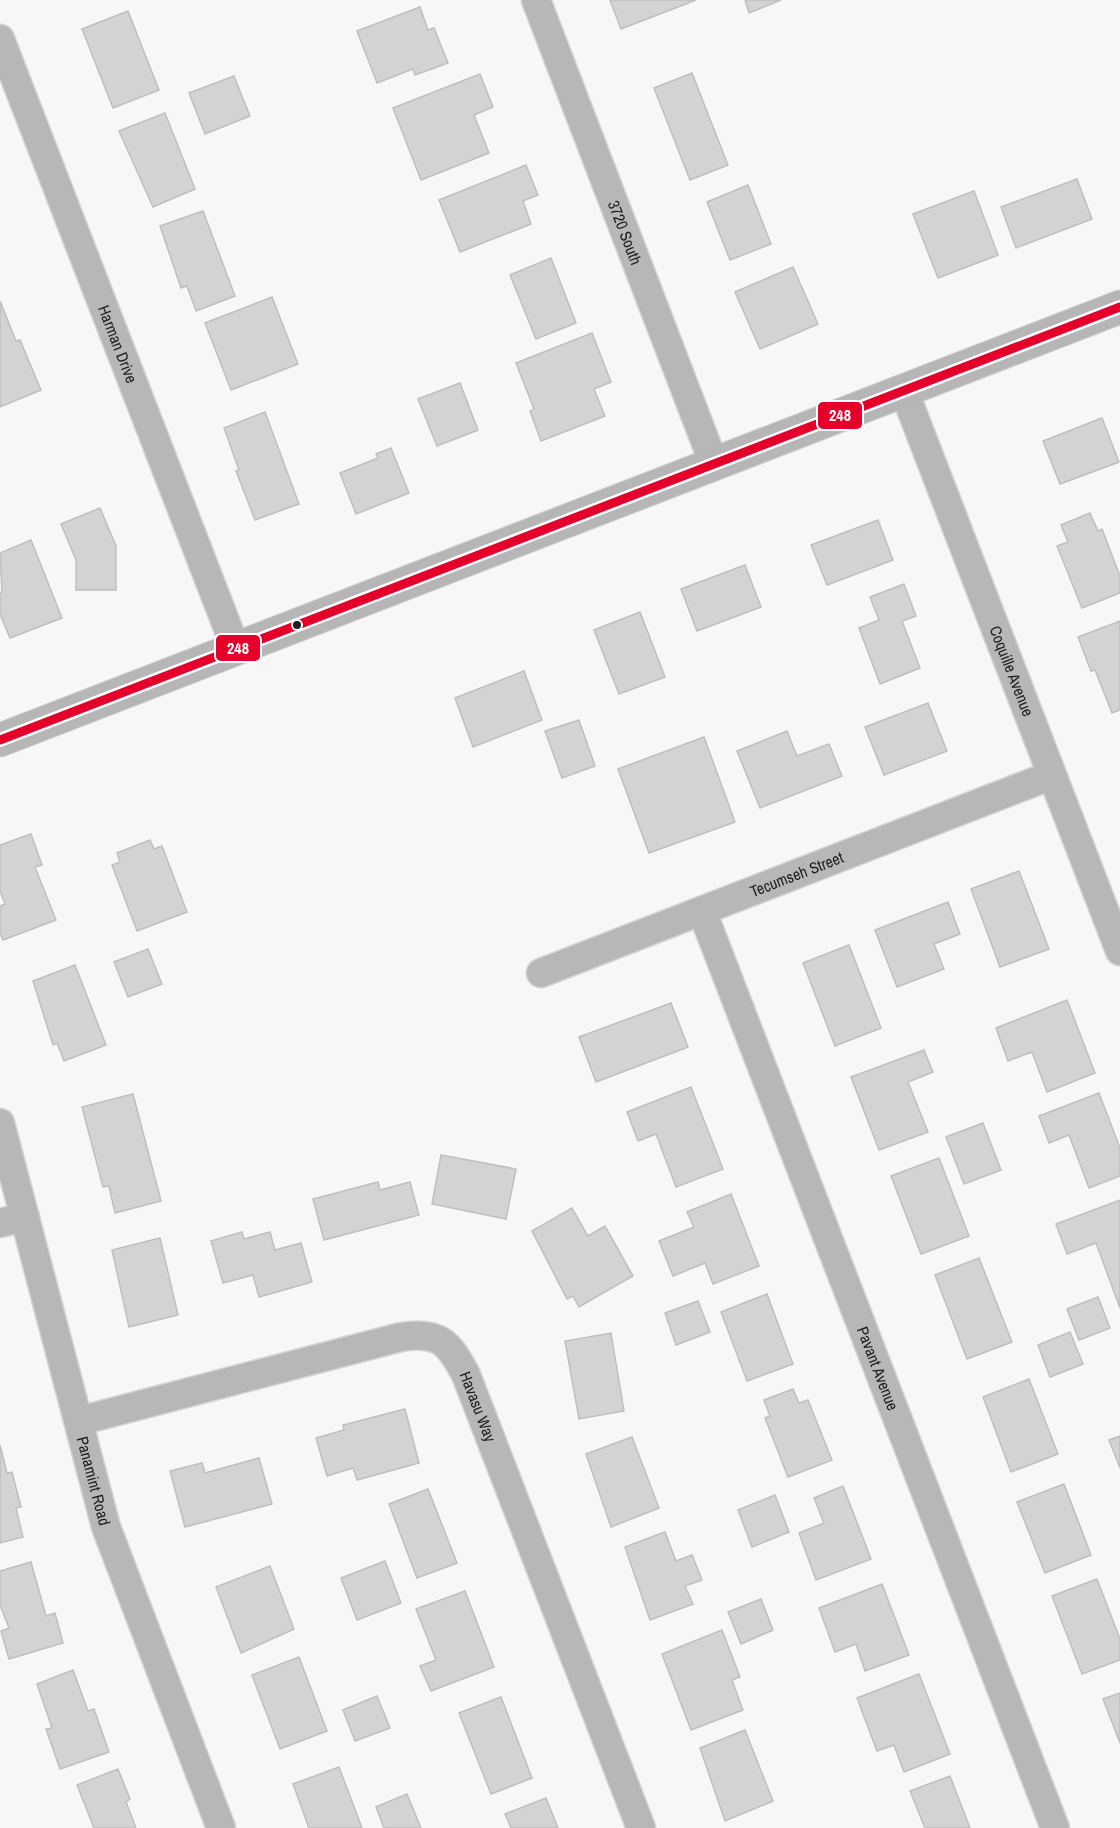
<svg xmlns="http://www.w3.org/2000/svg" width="1120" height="1828" viewBox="0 0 1120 1828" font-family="'Archivo Narrow',sans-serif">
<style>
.building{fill:#d3d3d3;stroke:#bfbfbf;stroke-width:1.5}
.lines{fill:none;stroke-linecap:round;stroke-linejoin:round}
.street-casing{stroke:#d4d4d5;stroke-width:31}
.secondary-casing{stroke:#d4d4d5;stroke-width:35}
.street{stroke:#b7b7b8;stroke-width:28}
.secondary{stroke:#b6b6b7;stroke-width:33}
.bus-1-casing{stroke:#fff;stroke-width:14}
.bus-1{stroke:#e4002b;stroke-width:9}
.bus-dot{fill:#1f1f20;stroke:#fff;stroke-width:2}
.labels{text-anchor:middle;stroke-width:4.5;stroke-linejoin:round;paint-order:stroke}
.street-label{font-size:16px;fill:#1f1f20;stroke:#fff}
.line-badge{stroke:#fff;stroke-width:2}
.badge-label{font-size:16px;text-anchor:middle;font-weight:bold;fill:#fff}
</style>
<rect width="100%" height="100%" fill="#f7f7f8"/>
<!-- building -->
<g class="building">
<path d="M610 0H696L621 29Z"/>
<path d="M745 0H781L749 13Z"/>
<path d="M420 7 428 30 434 28 448 63 415 75 413 69 377 83 357 31Z"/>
<path d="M128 11 159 90 113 108 82 29Z"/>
<path d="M692 73 728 165 690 180 654 88Z"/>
<path d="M480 74 493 107 474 115 489 153 421 180 393 108Z"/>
<path d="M234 76 250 116 205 134 189 93Z"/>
<path d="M165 113 195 189 153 207 119 131Z"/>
<path d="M526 165 538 195 523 201 531 224 460 252 439 200Z"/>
<path d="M1077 179 1092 219 1016 248 1001 207Z"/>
<path d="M748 185 771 244 730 260 707 202Z"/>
<path d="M974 191 998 255 938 278 913 214Z"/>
<path d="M203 211 235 296 196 311 187 286 181 288 160 226Z"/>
<path d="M551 258 576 323 536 339 510 275Z"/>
<path d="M793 267 818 324 760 349 735 292Z"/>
<path d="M272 297 298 364 231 390 205 323Z"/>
<path d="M0 301 16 341 20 340 41 390 0 407Z"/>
<path d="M592 333 611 382 594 389 605 416 541 441 530 411 534 409 516 363Z"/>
<path d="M460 383 478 430 437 446 418 399Z"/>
<path d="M265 412 299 504 255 520 236 471 239 470 224 428Z"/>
<path d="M1102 418 1119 462 1060 484 1043 441Z"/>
<path d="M391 448 409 493 356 514 340 473 378 458 376 454Z"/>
<path d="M100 508 116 546V590H76V560L61 524Z"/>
<path d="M1090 513 1098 531 1102 529 1120 576V593L1082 608 1057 546 1068 542 1061 525Z"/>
<path d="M878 520 893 560 827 585 811 545Z"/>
<path d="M31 540 62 618 10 638 0 614V593L2 592 0 553Z"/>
<path d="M745 565 761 607 697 631 681 589Z"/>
<path d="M904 584 916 616 902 621 920 668 880 684 859 628 879 620 870 597Z"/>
<path d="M640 612 665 677 619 694 594 630Z"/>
<path d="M1120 621V710L1112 713 1095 670 1091 671 1078 637Z"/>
<path d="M524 671 542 720 473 747 455 698Z"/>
<path d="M928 703 947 751 884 775 865 727Z"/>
<path d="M579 720 595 766 562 778 545 731Z"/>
<path d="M787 731 797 756 829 744 842 776 760 808 737 751Z"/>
<path d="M704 737 735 822 649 853 618 769Z"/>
<path d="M31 834 42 865 35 867 56 920 3 940 0 933V906L5 904 0 891V845Z"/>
<path d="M150 840 154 849 162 846 187 912 137 931 112 865 120 862 117 853Z"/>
<path d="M1019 871 1049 949 1000 967 971 889Z"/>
<path d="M948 902 960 934 934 944 944 969 897 987 875 930Z"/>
<path d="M849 945 881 1028 835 1046 803 963Z"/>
<path d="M148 949 162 984 128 997 114 962Z"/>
<path d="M75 965 106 1045 64 1061 57 1043 53 1045 33 981Z"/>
<path d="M1067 1000 1095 1073 1047 1092 1032 1052 1008 1061 996 1028Z"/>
<path d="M671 1003 688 1047 596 1082 579 1037Z"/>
<path d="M924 1050 933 1072 908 1082 928 1132 879 1150 851 1077Z"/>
<path d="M691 1087 723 1169 676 1187 656 1134 638 1141 627 1112Z"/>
<path d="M1099 1093 1120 1148V1176L1089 1188 1069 1135 1049 1143 1039 1116Z"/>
<path d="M133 1094 161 1201 115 1213 109 1186 103 1187 82 1107Z"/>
<path d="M983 1123 1001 1170 964 1184 946 1137Z"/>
<path d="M441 1155 516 1169 506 1219 432 1204Z"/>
<path d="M939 1158 969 1236 921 1254 891 1176Z"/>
<path d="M378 1182 380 1190 410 1182 419 1215 324 1240 313 1199Z"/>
<path d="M731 1194 759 1266 713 1284 705 1263 673 1276 659 1241 694 1227 687 1212Z"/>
<path d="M1120 1200V1308L1096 1243 1067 1254 1056 1224Z"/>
<path d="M572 1208 588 1236 605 1226 633 1276 579 1307 573 1296 567 1299 532 1231Z"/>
<path d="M242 1232 244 1239 270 1232 275 1250 301 1243 312 1282 259 1297 253 1275 223 1283 211 1241Z"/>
<path d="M160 1238 178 1315 129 1327 112 1250Z"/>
<path d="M979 1258 1012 1342 967 1359 935 1275Z"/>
<path d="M767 1294 793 1364 747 1381 721 1312Z"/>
<path d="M1098 1297 1110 1328 1079 1340 1067 1309Z"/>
<path d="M698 1301 710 1332 676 1345 665 1313Z"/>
<path d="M1070 1332 1083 1364 1050 1377 1038 1345Z"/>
<path d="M611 1333 624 1411 579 1419 565 1341Z"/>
<path d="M1029 1379 1058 1454 1011 1472 983 1397Z"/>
<path d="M793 1389 799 1403 808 1400 832 1460 788 1477 765 1418 770 1416 764 1400Z"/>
<path d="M405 1409 419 1463 357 1480 353 1468 327 1476 316 1438 344 1430 343 1425Z"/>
<path d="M1120 1436V1468L1109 1440Z"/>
<path d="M632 1437 659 1508 611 1527 586 1454Z"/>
<path d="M0 1445 7 1473 12 1472 21 1507 16 1508 23 1537 0 1543Z"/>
<path d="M259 1458 272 1504 185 1527 170 1471 202 1463 205 1473Z"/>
<path d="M1064 1484 1091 1555 1045 1573 1017 1502Z"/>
<path d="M843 1486 871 1559 816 1580 799 1533 824 1523 814 1498Z"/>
<path d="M428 1489 457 1563 417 1578 389 1504Z"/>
<path d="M775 1495 789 1532 752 1547 738 1510Z"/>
<path d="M665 1532 676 1561 692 1555 702 1580 685 1586 693 1604 650 1620 625 1547Z"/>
<path d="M385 1561 401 1603 357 1620 341 1578Z"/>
<path d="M31 1562 46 1616 55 1613 63 1643 9 1659 1 1631 9 1628 0 1605V1571Z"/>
<path d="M270 1566 294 1629 241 1653 216 1587Z"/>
<path d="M1097 1579 1120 1639V1660L1082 1674 1052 1596Z"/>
<path d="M882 1584 909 1655 865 1671 856 1644 835 1652 819 1608Z"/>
<path d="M465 1591 494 1667 431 1691 420 1666 436 1660 416 1609Z"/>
<path d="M761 1599 773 1630 741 1644 728 1612Z"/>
<path d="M722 1630 740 1677 732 1680 743 1710 691 1730 662 1654Z"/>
<path d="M299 1657 327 1731 280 1749 252 1675Z"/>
<path d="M73 1670 88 1711 94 1709 109 1752 60 1769 46 1729 52 1728 37 1684Z"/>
<path d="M919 1674 950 1754 904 1772 894 1745 877 1751 857 1698Z"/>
<path d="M1120 1693V1743L1103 1699Z"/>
<path d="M377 1696 390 1728 355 1741 343 1710Z"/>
<path d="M501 1697 532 1778 491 1794 459 1713Z"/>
<path d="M745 1730 773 1801 725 1821 700 1748Z"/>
<path d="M339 1767 362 1828H309L293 1784Z"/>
<path d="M118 1769 130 1799 126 1802 136 1828H94L77 1785Z"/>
<path d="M950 1776 970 1828H925L910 1791Z"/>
<path d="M407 1794 421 1828H384L376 1807Z"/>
<path d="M546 1798 558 1828H511L505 1814Z"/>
</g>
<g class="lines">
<!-- street casing -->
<g class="street-casing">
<g id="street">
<path id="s1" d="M536 0 714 464"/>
<path id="s2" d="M0 39 236 649"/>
<path id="s3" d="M904 391 1120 951"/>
<path id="s4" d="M702 911 1055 1828"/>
<path id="s5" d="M541 973 1052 775"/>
<path id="s6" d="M0 1123 106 1527 221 1828"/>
<path d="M0 1223 25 1217"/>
<path id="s7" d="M79 1421 401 1337C440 1331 449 1343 466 1375L641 1828"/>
</g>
</g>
<!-- secondary casing -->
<g class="secondary-casing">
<path id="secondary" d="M0 740 1120 307"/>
</g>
<!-- street -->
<use href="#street" class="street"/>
<!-- secondary -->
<use href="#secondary" class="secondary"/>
<!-- bus-1 casing -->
<g class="bus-1-casing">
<path id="bus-1" d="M0 740 1120 307"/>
</g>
<!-- bus-1 -->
<use href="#bus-1" class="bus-1"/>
</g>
<!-- markers -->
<circle class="bus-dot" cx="297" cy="625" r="5"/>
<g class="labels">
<!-- street labels -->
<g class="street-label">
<text dy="6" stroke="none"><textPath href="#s1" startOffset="249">3720 South</textPath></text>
<text dy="6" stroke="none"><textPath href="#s2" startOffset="327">Harman Drive</textPath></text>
<text dy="6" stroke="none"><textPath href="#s3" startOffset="300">Coquille Avenue</textPath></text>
<text dy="6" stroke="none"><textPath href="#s5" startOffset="274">Tecumseh Street</textPath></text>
<text dy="6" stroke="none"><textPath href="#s4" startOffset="490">Pavant Avenue</textPath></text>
<text dy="6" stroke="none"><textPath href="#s7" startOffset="450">Havasu Way</textPath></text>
<text dy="6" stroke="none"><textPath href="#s6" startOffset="370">Panamint Road</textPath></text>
</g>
</g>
<g class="line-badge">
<rect x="817" y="401" width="46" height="29" rx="6" fill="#e4002b"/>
<rect x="215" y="634" width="46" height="28" rx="6" fill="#e4002b"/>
</g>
<g class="badge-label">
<text x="840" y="421">248</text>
<text x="238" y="654">248</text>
</g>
</svg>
